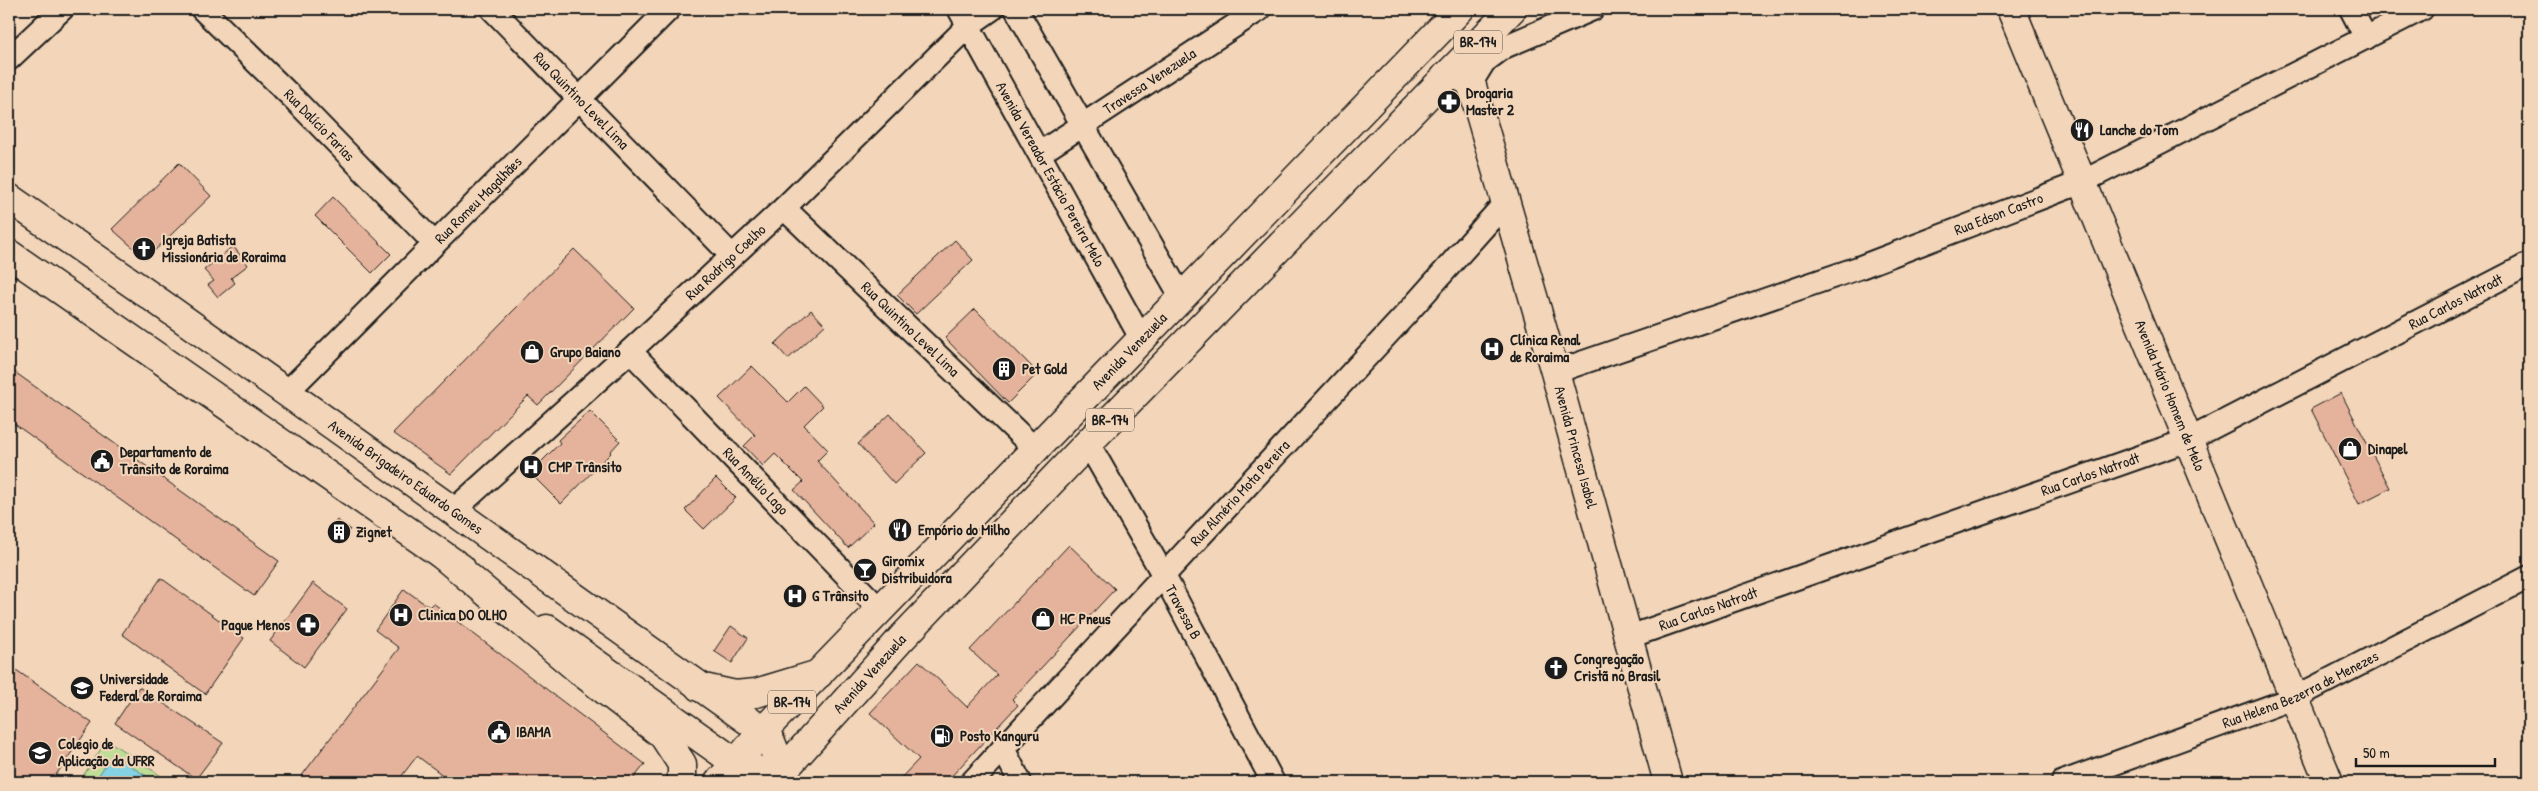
<svg xmlns="http://www.w3.org/2000/svg" width="2538" height="791" viewBox="0 0 2538 791" font-family="'Patrick Hand',sans-serif">
<style>
.green{fill:#bede97;stroke:#6d7d5a}
.water{fill:#84d2e3;stroke:#5a8993}
.building{fill:#e5b29b;stroke:#1c1c1c}
.lines{fill:none;stroke-linecap:round;stroke-linejoin:round}
.minor-casing{stroke:#1c1c1c;stroke-width:26}
.major-casing{stroke:#1c1c1c;stroke-width:31}
.highway-casing{stroke:#1c1c1c;stroke-width:31}
.minor{stroke:#f3d6b9;stroke-width:22}
.major{stroke:#f3d6b9;stroke-width:28}
.highway{stroke:#f3d6b9;stroke-width:28}
.labels{text-anchor:middle;stroke-width:4;stroke-linejoin:round;paint-order:stroke}
.shield{fill:#f3d6b9;stroke:#5c544b;stroke-width:1}
.shield-label{font-size:14px;font-weight:bold;fill:#1c1c1c}
.street-label{font-size:15px;fill:#1c1c1c;stroke:#f3d6b9}
.poi-label{font-size:15px;font-weight:bold;fill:#1c1c1c;stroke:#f3d6b9;text-anchor:start}
</style>
<rect width="100%" height="100%" fill="#f3d6b9"/>
<filter id="ink" filterUnits="userSpaceOnUse"><feTurbulence type="fractalNoise" baseFrequency=".02" numOctaves="2"/><feDisplacementMap in="SourceGraphic" scale="10" xChannelSelector="R" yChannelSelector="G"/><feConvolveMatrix kernelMatrix="1 2 1 2 8 2 1 2 1" color-interpolation-filters="sRGB"/></filter>
<g filter="url(#ink)">
<!-- green -->
<path class="green" d="M107 740 170 782H79Z"/>
<!-- water -->
<path class="water" d="M113 754 155 782H94Z"/>
<!-- building -->
<g class="building">
<path d="M179 163 211 196 146 259 112 229Z"/>
<path d="M333 197 391 254 372 273 315 216Z"/>
<path d="M955 240 973 260 916 314 897 295Z"/>
<path d="M233 246 248 265 231 278 235 283 218 297 208 285 214 281 204 270Z"/>
<path d="M574 249 634 308 538 405 528 396 451 474 393 433Z"/>
<path d="M975 309 1038 373 1008 403 945 338Z"/>
<path d="M811 310 825 325 788 359 775 344Z"/>
<path d="M752 366 788 402 804 386 823 406 804 425 828 450 817 461 874 523 848 548 794 490 803 482 775 454 763 466 744 446 755 435 719 398Z"/>
<path d="M9 368 279 561 254 596 9 420Z"/>
<path d="M2341 393 2390 488 2359 504 2311 409Z"/>
<path d="M590 411 620 441 610 452 611 453 561 504 530 473 560 443 558 440Z"/>
<path d="M890 414 926 453 894 484 858 444Z"/>
<path d="M716 478 736 498 704 529 685 510Z"/>
<path d="M337 520 350 529 340 543 328 534Z"/>
<path d="M1069 545 1115 589 1012 699 1018 705 946 782H897L919 759 870 713 919 661 967 707 997 675 970 650Z"/>
<path d="M161 578 244 638 205 694 122 634Z"/>
<path d="M313 583 347 609 304 667 270 641Z"/>
<path d="M404 589 429 607 433 603 645 764 631 782H452L417 756 397 782H297L399 648 375 630Z"/>
<path d="M731 626 748 638 732 663 714 651Z"/>
<path d="M9 665 92 723 51 782H9Z"/>
<path d="M139 687 223 743 196 779 115 723Z"/>
</g>
<g class="lines">
<!-- minor casing -->
<g class="minor-casing">
<g id="minor">
<path id="s1" d="M202 9 297 102 434 243"/>
<path id="s2" d="M492 9 732 256"/>
<path id="s3" d="M959 9 1142 340"/>
<path d="M1016 9 1182 298"/>
<path d="M2351 9 2366 38"/>
<path d="M9 59 62 9"/>
<path d="M1471 83 1484 62 1504 47 1593 9"/>
<path id="s4" d="M1040 153 1260 9"/>
<path id="s5" d="M784 208 1036 450"/>
<path id="s6" d="M630 351 881 611"/>
<path id="s7" d="M1555 372 1858 268 2082 182 2422 9"/>
<path id="s8" d="M287 392 669 9"/>
<path id="s9" d="M1088 443 1164 576 1273 782"/>
<path id="s10" d="M453 511 630 351 784 208 969 25 992 9"/>
<path id="s11" d="M1629 637 2188 440 2529 264"/>
<path d="M1003 748 1020 782"/>
<path id="s12" d="M972 782 1408 312 1506 202"/>
<path id="s13" d="M2063 782 2294 698 2529 577"/>
</g>
</g>
<!-- major casing -->
<g class="major-casing">
<g id="major">
<path id="s14" d="M2011 9 2329 782"/>
<path id="s15" d="M1446 76H1460L1471 83 1555 372 1668 782"/>
<path id="s16" d="M9 198 162 304 763 731 771 742 783 772"/>
<path d="M9 254 461 568"/>
<path d="M547 629 736 763 778 777"/>
</g>
</g>
<!-- highway casing -->
<g class="highway-casing">
<g id="highway">
<path d="M441 554 580 671 663 735 682 764V782"/>
<path d="M699 687 735 695 756 693 819 674"/>
<path id="s17" d="M719 782 763 731 1460 9"/>
<path id="s18" d="M773 782 901 639 1088 443 1512 9"/>
</g>
</g>
<!-- minor -->
<use href="#minor" class="minor"/>
<!-- major -->
<use href="#major" class="major"/>
<!-- highway -->
<use href="#highway" class="highway"/>
</g>
</g>
<!-- icons -->
<defs>
<g id="pharmacy-disc" transform="scale(1.25)"><circle r="9.5" fill="#1c1c1c" stroke="#f3d6b9"/><path d="M-2-6h4v4h4v4h-4v4h-4v-4h-4v-4h4Z" fill="#fff"/></g>
<g id="restaurant-disc" transform="scale(1.25)"><circle r="9.5" fill="#1c1c1c" stroke="#f3d6b9"/><path d="M-5-6h1v4h1v-4h1v4h1v-4h1v5L-1.5 .5V6h-2V.5L-5-1ZM5-6V6H3V1.5H1.5Q1.5-4 5-6Z" fill="#fff"/></g>
<g id="church-disc" transform="scale(1.25)"><circle r="9.5" fill="#1c1c1c" stroke="#f3d6b9"/><path d="M-1.2-6h2.4v3.5h3.3v2.4h-3.3V6h-2.4V-.1h-3.3v-2.4h3.3Z" fill="#fff"/></g>
<g id="hospital-disc" transform="scale(1.25)"><circle r="9.5" fill="#1c1c1c" stroke="#f3d6b9"/><path d="M-5-5h3v3.5h4V-5h3V5h-3V1.5h-4V5h-3Z" fill="#fff"/></g>
<g id="shop-disc" transform="scale(1.25)"><circle r="9.5" fill="#1c1c1c" stroke="#f3d6b9"/><path d="M-5-2.5h2.3a2.7 3.5 0 0 1 5.4 0H5L5.5 6h-11ZM-1.5-2.5h3a1.5 2.3 0 0 0-3 0Z" fill="#fff"/></g>
<g id="building-disc" transform="scale(1.25)"><circle r="9.5" fill="#1c1c1c" stroke="#f3d6b9"/><path d="M-4-6H4V6H1V3H-1V6H-4ZM-2.5-4.3h1.7v1.8h-1.7ZM.8-4.3h1.7v1.8H.8ZM-2.5-1h1.7V.8h-1.7ZM.8-1h1.7V.8H.8Z" fill="#fff"/></g>
<g id="civic-disc" transform="scale(1.25)"><circle r="9.5" fill="#1c1c1c" stroke="#f3d6b9"/><path d="M-.6-6.5H3V-4.5H.6V-3L4-1V1h2V6H-6V1h2V-1L-.6-3ZM-1.2 2.5V6h2.4V2.5Z" fill="#fff"/></g>
<g id="bar-disc" transform="scale(1.25)"><circle r="9.5" fill="#1c1c1c" stroke="#f3d6b9"/><path d="M-6-5H6L.8 .8V4.5H3.5V6h-7V4.5H-.8V.8Z" fill="#fff"/></g>
<g id="university-disc" transform="scale(1.25)"><circle r="9.5" fill="#1c1c1c" stroke="#f3d6b9"/><path d="M0-5L7-2L0 1L-7-2ZM-4 1L0 2.5L4 1V4Q0 6-4 4Z" fill="#fff"/></g>
<g id="fuel-disc" transform="scale(1.25)"><circle r="9.5" fill="#1c1c1c" stroke="#f3d6b9"/><path d="M-5.5-6h7V0h2V4h1.3V-2.5L3-4.5l.8-.8L6-3V5H2.5V1h-1V6h-7ZM-4.2-4.7v3.2H.2V-4.7Z" fill="#fff"/></g>
<g id="school-disc" transform="scale(1.25)"><circle r="9.5" fill="#1c1c1c" stroke="#f3d6b9"/><path d="M0-5L7-2L0 1L-7-2ZM-4 1L0 2.5L4 1V4Q0 6-4 4Z" fill="#fff"/></g>
</defs>
<g fill-rule="evenodd">
<use href="#pharmacy-disc" x="1449" y="102"/>
<use href="#restaurant-disc" x="2082" y="130"/>
<use href="#church-disc" x="144" y="249"/>
<use href="#hospital-disc" x="1492" y="349"/>
<use href="#shop-disc" x="532" y="352"/>
<use href="#building-disc" x="1004" y="369"/>
<use href="#shop-disc" x="2350" y="449"/>
<use href="#civic-disc" x="102" y="461"/>
<use href="#hospital-disc" x="531" y="467"/>
<use href="#restaurant-disc" x="900" y="530"/>
<use href="#building-disc" x="339" y="532"/>
<use href="#bar-disc" x="865" y="570"/>
<use href="#hospital-disc" x="795" y="596"/>
<use href="#hospital-disc" x="401" y="615"/>
<use href="#shop-disc" x="1043" y="619"/>
<use href="#pharmacy-disc" x="308" y="625"/>
<use href="#church-disc" x="1556" y="668"/>
<use href="#university-disc" x="82" y="688"/>
<use href="#civic-disc" x="499" y="732"/>
<use href="#fuel-disc" x="942" y="736"/>
<use href="#school-disc" x="40" y="753"/>
</g>
<g class="labels">
<!-- shield labels -->
<g class="shield">
<rect x="1454" y="30.5" width="48" height="23" rx="4"/>
<rect x="1086" y="408.5" width="48" height="23" rx="4"/>
<rect x="768" y="690.5" width="48" height="23" rx="4"/>
</g>
<g class="shield-label">
<text x="1478" y="47">BR-174</text>
<text x="1110" y="425">BR-174</text>
<text x="792" y="707">BR-174</text>
</g>
<!-- street labels -->
<g class="street-label">
<text dy="5" stroke="none"><textPath href="#s4" startOffset="131">Travessa Venezuela</textPath></text>
<text dy="5" stroke="none"><textPath href="#s2" startOffset="128">Rua Quintino Level Lima</textPath></text>
<text dy="5" stroke="none"><textPath href="#s1" startOffset="165">Rua Dalício Farias</textPath></text>
<text dy="5" stroke="none"><textPath href="#s3" startOffset="189">Avenida Vereador Estácio Pereira Melo</textPath></text>
<text dy="5" stroke="none"><textPath href="#s8" startOffset="271">Rua Romeu Magalhães</textPath></text>
<text dy="5" stroke="none"><textPath href="#s7" startOffset="471">Rua Edson Castro</textPath></text>
<text dy="5" stroke="none"><textPath href="#s10" startOffset="369">Rua Rodrigo Coelho</textPath></text>
<text dy="5" stroke="none"><textPath href="#s11" startOffset="894">Rua Carlos Natrodt</textPath></text>
<text dy="5" stroke="none"><textPath href="#s5" startOffset="175">Rua Quintino Level Lima</textPath></text>
<text dy="5" stroke="none"><textPath href="#s17" startOffset="595">Avenida Venezuela</textPath></text>
<text dy="5" stroke="none"><textPath href="#s14" startOffset="418">Avenida Mário Homem de Melo</textPath></text>
<text dy="5" stroke="none"><textPath href="#s15" startOffset="406">Avenida Princesa Isabel</textPath></text>
<text dy="5" stroke="none"><textPath href="#s11" startOffset="489">Rua Carlos Natrodt</textPath></text>
<text dy="5" stroke="none"><textPath href="#s16" startOffset="485">Avenida Brigadeiro Eduardo Gomes</textPath></text>
<text dy="5" stroke="none"><textPath href="#s6" startOffset="181">Rua Amélio Lago</textPath></text>
<text dy="5" stroke="none"><textPath href="#s12" startOffset="394">Rua Almério Mota Pereira</textPath></text>
<text dy="5" stroke="none"><textPath href="#s11" startOffset="84">Rua Carlos Natrodt</textPath></text>
<text dy="5" stroke="none"><textPath href="#s9" startOffset="194">Travessa B</textPath></text>
<text dy="5" stroke="none"><textPath href="#s18" startOffset="145">Avenida Venezuela</textPath></text>
<text dy="5" stroke="none"><textPath href="#s13" startOffset="255">Rua Helena Bezerra de Menezes</textPath></text>
</g>
<!-- poi labels -->
<g class="poi-label">
<text x="1466" y="98">Drogaria<tspan x="1466" dy="17">Master 2</tspan></text>
<text x="2100" y="135">Lanche do Tom</text>
<text x="162" y="245">Igreja Batista<tspan x="162" dy="17">Missionária de Roraima</tspan></text>
<text x="1510" y="345">Clínica Renal<tspan x="1510" dy="17">de Roraima</tspan></text>
<text x="550" y="357">Grupo Baiano</text>
<text x="1022" y="374">Pet Gold</text>
<text x="2368" y="454">Dinapel</text>
<text x="120" y="457">Departamento de<tspan x="120" dy="17">Trânsito de Roraima</tspan></text>
<text x="548" y="472">CMP Trânsito</text>
<text x="918" y="535">Empório do Milho</text>
<text x="356" y="537">Zignet</text>
<text x="882" y="566">Giromix<tspan x="882" dy="17">Distribuidora</tspan></text>
<text x="812" y="601">G Trânsito</text>
<text x="418" y="620">Clinica DO OLHO</text>
<text x="1060" y="624">HC Pneus</text>
<text x="290" y="630" text-anchor="end">Pague Menos</text>
<text x="1574" y="664">Congregação<tspan x="1574" dy="17">Cristã no Brasil</tspan></text>
<text x="100" y="684">Universidade<tspan x="100" dy="17">Federal de Roraima</tspan></text>
<text x="516" y="737">IBAMA</text>
<text x="960" y="741">Posto Kanguru</text>
<text x="58" y="749">Colegio de<tspan x="58" dy="17">Aplicação da UFRR</tspan></text>
</g>
</g>
<!-- margin -->
<rect width="2538" height="791" fill="none" stroke="#f3d6b9" stroke-width="30"/>
<rect x="15" y="15" width="2508" height="761" fill="none" stroke="#1c1c1c" stroke-width="2" filter="url(#ink)"/>
<!-- scale -->
<path d="M2356 758v8h139v-8" fill="none" stroke="#1c1c1c" stroke-width="2.5"/>
<text x="2363" y="758" font-size="15" fill="#1c1c1c" stroke="#f3d6b9" stroke-width="4" paint-order="stroke">50 m</text>
</svg>
